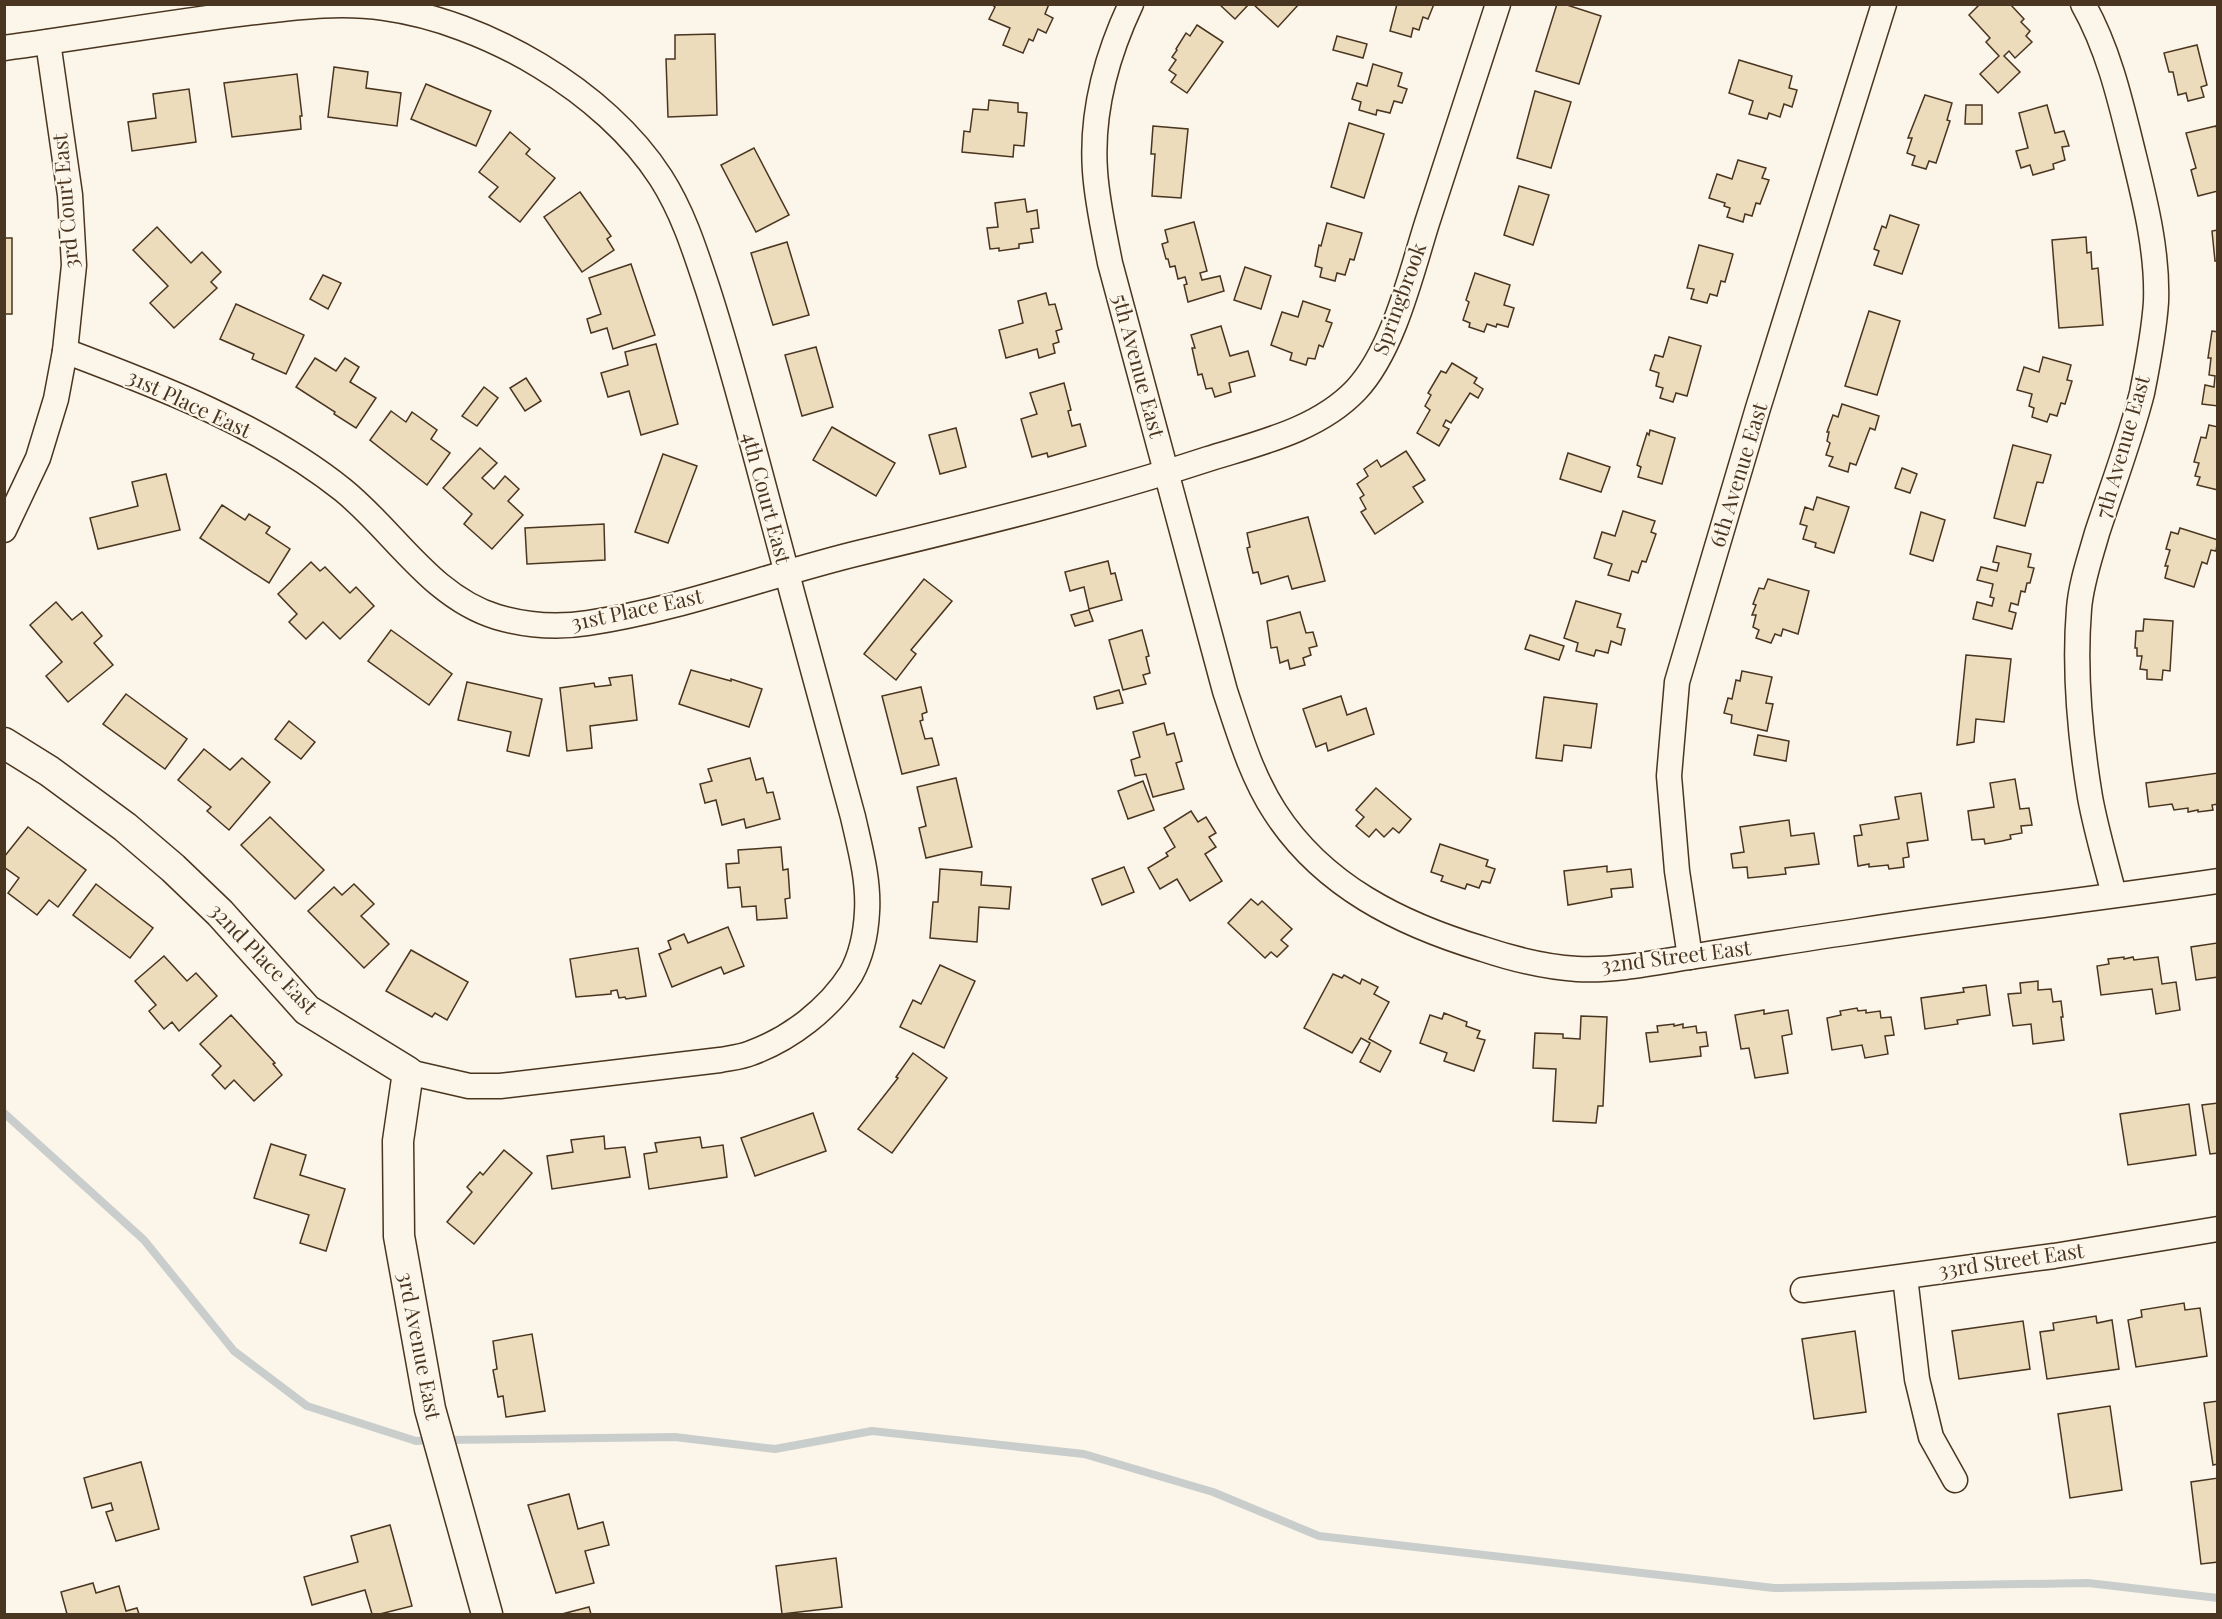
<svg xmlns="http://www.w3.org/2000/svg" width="2222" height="1619" viewBox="0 0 2222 1619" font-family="'Playfair Display',serif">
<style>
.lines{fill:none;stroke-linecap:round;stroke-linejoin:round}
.stream{stroke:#c9cecd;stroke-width:8}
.building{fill:#ecdcbc;stroke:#4a3520;stroke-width:1.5}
.minor-casing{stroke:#4a3520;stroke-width:27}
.tertiary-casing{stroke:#4a3520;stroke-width:33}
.minor{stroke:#fbf6e9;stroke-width:24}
.tertiary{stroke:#fbf6e9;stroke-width:30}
.labels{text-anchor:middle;stroke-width:4.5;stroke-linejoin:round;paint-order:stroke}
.street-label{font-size:21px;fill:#4a3520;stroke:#fbf6e9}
</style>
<rect width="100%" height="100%" fill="#fbf6e9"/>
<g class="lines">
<!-- stream -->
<g class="stream">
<path d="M4 1113 144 1240 234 1351 307 1406 416 1441 432 1440"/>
<path d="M444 1440 675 1437 775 1449 872 1431 1084 1454 1213 1492 1319 1536 1774 1588 2088 1583 2218 1598"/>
</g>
</g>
<!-- building -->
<g class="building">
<path d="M991 4H1049L1045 14 1053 18 1046 33 1038 29 1033 41 1029 39 1023 53 1003 45 1010 28 989 19 995 7Z"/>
<path d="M1219 4H1249L1235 19Z"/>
<path d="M1253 4H1299L1278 27Z"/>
<path d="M1397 4H1434L1428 19 1423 17 1419 30 1413 28 1411 37 1390 31Z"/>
<path d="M1557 4H1564L1601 16 1579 84 1536 71Z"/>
<path d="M1980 4H2010L2024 19 2021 22 2030 31 2026 36 2032 42 2015 58 2009 51 2004 56 2020 72 1998 93 1980 74 1999 56 1986 42 1990 38 1969 15Z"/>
<path d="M1197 25 1223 42 1187 93 1171 82 1176 75 1169 70 1176 60 1172 57 1177 50 1176 49 1186 33 1190 36Z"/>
<path d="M715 34 717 115 668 117 666 59H675V35Z"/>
<path d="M1337 36 1367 44 1363 58 1333 50Z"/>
<path d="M2197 45 2207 85 2201 87 2204 97 2188 101 2186 93 2178 95 2173 72H2169L2164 53Z"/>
<path d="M1739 60 1792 76 1789 88 1797 90 1792 107 1784 104 1780 117 1769 113 1767 119 1749 114 1753 101 1729 93Z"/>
<path d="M1373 64 1402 73 1398 86 1407 89 1402 103 1394 101 1390 113 1377 110 1376 115 1359 110 1361 102 1352 99 1357 83 1367 86Z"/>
<path d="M334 67 368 72 366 88 401 93 397 126 328 117Z"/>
<path d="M297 74 302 116H300L301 129 232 137 224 83Z"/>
<path d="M426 84 491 111 476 146 411 119Z"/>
<path d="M189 89 196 142 132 151 128 122 156 118 153 94Z"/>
<path d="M1535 91 1571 102 1551 168 1517 158Z"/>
<path d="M1925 95 1952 103 1947 120 1950 121 1936 163 1929 161 1926 169 1912 165 1915 156 1907 153 1912 138H1908Z"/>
<path d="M989 100 1018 103V112L1027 113 1024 146 1014 145 1013 157 962 152 964 131 970 132 973 109 988 110Z"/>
<path d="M1966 105H1982V124H1965Z"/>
<path d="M2047 105 2055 133 2064 131 2069 146 2062 147 2065 160 2053 164 2054 169 2033 175 2030 165 2021 168 2016 151 2028 148 2019 113Z"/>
<path d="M1349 123 1384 134 1364 198 1331 187Z"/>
<path d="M1153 126 1188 129 1181 198 1152 196 1155 154H1151Z"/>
<path d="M2216 126 2218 133V191L2198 196 2191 170 2196 168 2186 133Z"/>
<path d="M510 132 530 149 526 154 555 178 520 222 489 197 498 187 479 172Z"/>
<path d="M754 148 789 215 756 232 721 165Z"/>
<path d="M1738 160 1766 168 1762 178 1769 180 1760 204 1756 203 1752 216 1745 214 1743 222 1727 217 1730 208 1724 206 1725 203 1709 198 1717 174 1732 179Z"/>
<path d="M1519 186 1549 195 1533 245 1504 235Z"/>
<path d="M580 192 611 236 607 239 614 250 582 272 544 217Z"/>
<path d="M1025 199 1027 212 1037 210 1039 228 1031 229 1033 242 1019 244V248L999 251V248L990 249 987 228 998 227 995 203Z"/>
<path d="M1890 215 1919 225 1902 274 1874 265 1879 251 1874 249 1882 226 1886 228Z"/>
<path d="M1194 222 1207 271 1200 273 1202 280 1220 276 1224 291 1188 302 1184 285 1187 284 1185 277 1178 279 1175 266 1170 267 1168 259H1166L1162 244 1168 242 1165 230Z"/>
<path d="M1327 223 1362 233 1354 260 1350 259 1345 275 1337 273 1335 281 1320 277 1322 268 1315 266 1319 245 1321 246Z"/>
<path d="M157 227 191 263 202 252 221 272 211 282 217 288 174 328 150 303 168 286 133 250Z"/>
<path d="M2218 230V261H2215L2212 231Z"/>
<path d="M2086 237 2087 253 2091 252 2092 269 2098 268 2103 325 2059 328 2052 240Z"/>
<rect x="4" y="238" width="8" height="76"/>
<path d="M787 242 809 315 773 325 751 253Z"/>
<path d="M1699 245 1733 254 1725 282 1721 281 1717 296 1710 294 1707 303 1691 299 1694 289 1687 288Z"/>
<path d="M631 264 655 335 613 349 607 328 591 333 587 319 601 314 589 278Z"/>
<path d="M1245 267 1271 276 1261 309 1234 300Z"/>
<path d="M1475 273 1510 285 1504 305 1514 308 1508 327 1497 324 1496 327 1487 324 1484 332 1469 327 1470 323 1463 320 1469 302 1466 300Z"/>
<path d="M323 275 341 283 328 309 310 299Z"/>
<path d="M1046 293 1049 305 1055 304 1062 329 1056 331 1059 342 1053 344 1055 353 1039 358 1037 349 1006 358 999 330 1023 323 1018 301Z"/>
<path d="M1303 301 1330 310 1326 321 1332 323 1323 347 1319 345 1315 359 1308 358 1306 365 1290 360 1292 353 1271 345 1282 312 1298 317Z"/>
<path d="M236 304 304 335 286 374 252 359 254 354 220 339Z"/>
<path d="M1869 311 1900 321 1877 395 1845 386Z"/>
<path d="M1221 326 1230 356 1248 351 1255 376 1229 383 1231 392 1215 397 1212 388 1206 389 1202 374 1198 375 1192 348H1195L1191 335Z"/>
<path d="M2212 331 2218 332V406L2202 404 2205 385 2214 387 2215 376 2209 375 2211 358H2208Z"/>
<path d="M1669 337 1701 346 1687 396 1676 393 1673 402 1660 398 1663 388 1656 386 1659 373 1650 370 1655 355 1663 357Z"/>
<path d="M656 344 678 424 641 435 629 391 608 397 601 373 628 365 625 352Z"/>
<path d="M816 347 833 407 802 416 785 355Z"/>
<path d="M2043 357 2071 365 2067 380 2072 381 2065 404 2061 403 2057 416 2050 414 2047 422 2032 417 2034 408 2029 406 2032 394 2017 390 2024 367 2039 372Z"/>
<path d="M315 358 336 371 345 358 359 367 350 382 376 398 356 428 334 414 335 412 296 387Z"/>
<path d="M1452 363 1477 378 1474 383 1483 389 1478 398 1470 393 1451 423 1446 420 1443 426 1449 429 1439 446 1417 433 1430 410 1425 406 1431 395 1428 393 1441 371 1446 373Z"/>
<path d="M526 378 541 401 525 411 510 388Z"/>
<path d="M1064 383 1071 410 1068 411 1072 426 1080 424 1086 446 1048 457 1047 453 1032 457 1021 419 1037 414 1030 393Z"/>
<path d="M484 387 498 398 477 426 462 416Z"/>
<path d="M1842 404 1879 416 1875 430 1870 428 1856 465 1850 463 1848 472 1829 466 1833 457 1826 455 1830 443 1827 441 1829 432H1827L1833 415 1838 417Z"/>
<path d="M391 411 406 422 412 412 437 430 431 439 450 453 427 485 370 440Z"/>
<path d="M2209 425 2218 427V490L2197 485 2200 477 2195 476 2199 463 2194 462 2201 437 2206 438Z"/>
<path d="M832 427 895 463 876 496 813 460Z"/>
<path d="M956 428 966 467 940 474 929 435Z"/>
<path d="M1650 430 1675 438 1662 484 1638 477 1641 467 1637 465 1647 433 1649 435Z"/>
<path d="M2013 445 2051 455 2043 483 2037 482 2025 526 1994 518Z"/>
<path d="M480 448 497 463 482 478 494 489 505 476 519 489 508 501 523 515 492 549 464 524 472 514 443 488Z"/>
<path d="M1406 451 1425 480 1413 487 1423 502 1375 534 1361 512 1366 509 1360 498 1364 495 1357 484 1368 476 1364 469 1377 460 1381 467Z"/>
<path d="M1568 453 1610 467 1601 492 1560 479Z"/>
<path d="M663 454 697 466 668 543 635 532Z"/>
<path d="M1902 468 1917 474 1910 493 1895 488Z"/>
<path d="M166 474 180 530 98 549 90 518 138 506 132 482Z"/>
<path d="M1817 497 1849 507 1834 553 1815 547 1816 543 1803 539 1807 526 1800 524 1805 507 1813 510Z"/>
<path d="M222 505 245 520 249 514 270 527 266 533 290 549 269 583 200 538Z"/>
<path d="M1623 511 1655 521 1651 532 1656 534 1646 562 1642 561 1638 573 1632 571 1629 581 1608 575 1612 564 1594 558 1602 532 1615 536Z"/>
<path d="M1921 512 1945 520 1933 561 1910 554Z"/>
<path d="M1308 517 1325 581 1292 589 1288 576 1261 584 1258 572 1253 573 1247 548 1250 547 1247 533Z"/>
<path d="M604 524 605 560 527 564 525 528Z"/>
<path d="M2180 528 2218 540 2216 551 2211 550 2207 564 2202 562 2194 587 2165 578 2168 566H2165L2170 550 2166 549 2171 532 2178 534Z"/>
<path d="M1997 546 2031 554 2028 567 2034 568 2030 583H2027L2025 592 2021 591 2018 605 2011 603 2009 611 2016 613 2012 629 1973 619 1977 602 1992 606 1994 598 1990 597 1993 584 1977 580 1981 567 1997 571 1999 563 1993 562Z"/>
<path d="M1108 561 1111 574 1115 573 1122 600 1089 609 1084 587 1070 591 1065 572Z"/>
<path d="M311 562 320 571 325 567 350 593 356 587 374 606 340 639 323 622 306 639 289 622 297 614 278 594Z"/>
<path d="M924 579 952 601 911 650 916 654 896 680 864 654Z"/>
<path d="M1768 579 1809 591 1798 634 1783 629 1781 636 1775 634 1771 643 1756 638 1759 630 1753 627 1756 615H1752L1756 605 1753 604 1759 588 1764 589Z"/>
<path d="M1576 601 1621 614 1617 627 1625 629 1621 645 1611 641 1608 653 1596 650 1594 656 1576 651 1578 643 1564 638Z"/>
<path d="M56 602 72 620 82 612 102 636 94 643 113 665 68 702 46 676 62 662 30 625Z"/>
<path d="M1089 610 1093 621 1075 626 1071 615Z"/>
<path d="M1300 612 1306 633 1313 632 1317 646 1309 648 1311 655 1303 658 1305 665 1290 669 1288 660 1280 663 1277 647 1271 648 1267 621Z"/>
<path d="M2144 619 2173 621 2170 671 2163 670 2162 680 2147 679V670L2140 669 2142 656H2137V648H2135L2136 631H2143Z"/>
<path d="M391 630 452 674 429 705 368 661Z"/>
<path d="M1142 630 1149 656 1146 657 1150 673 1143 675 1146 684 1123 690 1109 640Z"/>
<path d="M1530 635 1564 646 1559 660 1525 649Z"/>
<path d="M1966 655 2011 659 2004 722 1976 719 1974 742 1957 745Z"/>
<path d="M691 670 731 681V679L762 689 749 727 679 704Z"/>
<path d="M1742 671 1772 677 1766 703 1773 704 1767 731 1731 723 1732 715 1724 713 1728 698 1732 699 1736 680 1740 681Z"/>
<path d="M632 675 637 720 590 726 592 748 567 751 560 688 594 683 595 687 611 685 609 678Z"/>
<path d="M467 682 542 699 529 756 507 751 511 732 458 720Z"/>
<path d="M921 687 927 712 922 714 923 720 920 721 925 739 932 738 939 765 902 774 882 696Z"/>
<path d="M1119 690 1123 703 1097 709 1094 697Z"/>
<path d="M126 694 187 739 165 769 103 724Z"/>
<path d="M1341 696 1347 715 1366 708 1374 734 1328 751 1326 743 1316 747 1303 709Z"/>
<path d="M1544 697 1597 704 1591 748 1564 745 1562 761 1536 758Z"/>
<path d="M289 721 315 742 301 759 275 739Z"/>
<path d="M1164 723 1167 735 1174 733 1182 761 1176 763 1184 789 1153 797 1146 774 1135 776 1131 760 1140 757 1133 732Z"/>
<path d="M1758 735 1789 741 1786 761 1754 755Z"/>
<path d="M204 749 230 770 242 758 270 782 229 830 207 811 211 807 178 780Z"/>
<path d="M750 758 756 780 763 778 767 793 773 792 780 819 746 828 744 819 722 825 716 800 705 803 700 784 712 781 708 769Z"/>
<path d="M2218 773V804L2212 805 2213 810 2198 812V810L2188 812V808L2174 810 2172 804 2149 807 2146 783Z"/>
<path d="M956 778 972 847 926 858 919 828 926 826 917 787Z"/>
<path d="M2015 779 2020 809 2029 808 2032 825 2021 826 2022 833 2010 835 2011 839 2002 841 1985 844 1984 839 1972 840 1968 811 1994 807 1990 783Z"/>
<path d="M1143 781 1154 810 1128 819 1118 791Z"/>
<path d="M1376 788 1411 819 1399 833 1393 828 1384 837 1376 829 1369 837 1356 826 1364 817 1356 810Z"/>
<path d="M1921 793 1928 840 1907 843 1909 857 1903 858 1904 867 1889 869 1888 865 1869 867V864L1858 866 1854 836 1862 835 1860 825 1899 819 1895 797Z"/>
<path d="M1191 811 1198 822 1206 817 1216 833 1209 837 1216 847 1205 854 1222 881 1190 901 1177 879 1160 889 1148 868 1168 856 1166 853 1175 847 1164 828Z"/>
<path d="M270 817 324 870 295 899 241 845Z"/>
<path d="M1789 820 1791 836 1814 833 1819 864 1785 868 1786 874 1748 878 1747 867 1733 868 1731 854 1744 852 1740 827Z"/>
<path d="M28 827 86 870 58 907 49 900 37 915 8 893 19 878 4 867V857Z"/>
<path d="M1440 844 1488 860 1486 866 1495 869 1490 883 1482 881 1479 888 1467 884 1465 889 1441 881 1443 876 1431 872Z"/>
<path d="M781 847 783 870 788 869 790 898 785 899 787 918 757 920 756 906 742 907 740 887 728 888 726 864 739 863 738 850Z"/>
<path d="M1607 866V872L1631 869 1633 887 1611 889 1612 897 1568 905 1564 871Z"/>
<path d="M1124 867 1134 892 1102 905 1092 879Z"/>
<path d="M940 869 982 872 981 885 1011 887 1009 909 979 907 977 942 930 938 933 902H938Z"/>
<path d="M96 884 153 928 130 958 73 915Z"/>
<path d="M354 884 374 904 361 916 389 944 364 968 308 911 334 887 342 895Z"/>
<path d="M1251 899 1258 905 1262 901 1292 929 1281 940 1288 946 1277 957 1271 952 1265 958 1228 923Z"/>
<path d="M728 927 744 966 724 974 721 967 672 987 659 954 671 949 668 941 684 934 688 943Z"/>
<path d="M2217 943 2218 977 2196 980 2191 947Z"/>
<path d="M638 948 646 996 626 999 625 997 619 998 617 990 611 991V994L576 997 570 959Z"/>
<path d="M411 950 468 982 447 1020 435 1013 432 1017 386 991Z"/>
<path d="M164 956 187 981 196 973 217 996 179 1031 172 1022 164 1029 149 1011 156 1005 135 981Z"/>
<path d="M2124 957V959L2133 957 2134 960 2158 957 2162 984 2176 982 2180 1010 2156 1014 2152 989 2101 995 2097 966 2109 964 2108 959Z"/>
<path d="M940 965 975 981 944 1048 900 1027 913 1000 921 1004Z"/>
<path d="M1333 974 1342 978 1344 975 1360 984 1362 979 1378 987 1374 994 1389 1002 1369 1039 1391 1051 1380 1072 1360 1062 1370 1043 1361 1038 1352 1053 1304 1028Z"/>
<path d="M2038 981V990L2051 989 2053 1002 2061 1001 2063 1017H2061L2064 1040 2033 1044 2031 1024 2013 1026 2008 994 2021 993 2020 983Z"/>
<path d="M1986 985 1990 1015 1957 1020 1958 1024 1925 1029 1921 998 1964 992 1963 988Z"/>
<path d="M1857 1008 1858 1011 1866 1010V1013L1880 1011 1881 1018 1891 1017 1894 1035 1885 1036 1888 1054 1865 1058 1862 1045 1832 1050 1827 1018 1841 1015 1840 1011Z"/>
<path d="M1764 1010V1014L1788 1010 1792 1034 1782 1036 1788 1073 1755 1078 1749 1048 1741 1049 1735 1015Z"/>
<path d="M1444 1013 1467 1022 1466 1026 1480 1031 1477 1038 1485 1040 1474 1071 1444 1061 1447 1053 1420 1043 1430 1015 1442 1019Z"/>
<path d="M231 1015 275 1063 273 1064 282 1075 254 1101 234 1080 225 1089 212 1075 221 1066 200 1044Z"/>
<path d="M1581 1016 1607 1017 1603 1106H1598L1596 1123 1553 1121 1556 1069 1533 1068 1535 1033 1563 1034V1038L1580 1039Z"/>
<path d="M1674 1024V1026L1683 1024V1028L1696 1026 1697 1033 1706 1032 1708 1046 1700 1047 1701 1056 1650 1062 1646 1033 1658 1032 1657 1026Z"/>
<path d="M913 1053 947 1078 892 1153 858 1129 898 1078 896 1077Z"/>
<path d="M2218 1103V1153L2210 1154 2202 1105Z"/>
<path d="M2189 1104 2196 1155 2128 1165 2120 1114Z"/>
<path d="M813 1113 826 1151 755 1176 741 1138Z"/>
<path d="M604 1136 605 1149 625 1147 630 1177 552 1189 547 1156 573 1152 571 1140Z"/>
<path d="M700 1137 702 1148 723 1145 727 1177 649 1189 644 1154 657 1152 655 1143Z"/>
<path d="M271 1144 306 1155 300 1175 345 1189 326 1251 300 1243 309 1215 254 1198Z"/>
<path d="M504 1150 532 1173 474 1244 447 1222 472 1192 467 1187 480 1172 483 1175Z"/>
<path d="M2184 1303 2185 1310 2200 1308 2207 1356 2136 1367 2128 1320 2142 1317 2141 1310Z"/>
<path d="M2096 1316 2097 1323 2112 1320 2119 1369 2047 1379 2040 1332 2054 1330 2053 1323Z"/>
<path d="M2023 1321 2030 1369 1959 1379 1952 1331Z"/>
<path d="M1855 1331 1866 1412 1814 1419 1802 1339Z"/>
<path d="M532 1334 545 1411 506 1417 503 1396 498 1397 493 1370 497 1369 493 1341Z"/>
<path d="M2218 1401V1464L2213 1465 2204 1403Z"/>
<path d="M2110 1406 2122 1490 2070 1498 2058 1414Z"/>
<path d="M141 1462 159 1529 116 1541 106 1512 113 1510 111 1503 92 1508 84 1478Z"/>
<path d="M2218 1478V1562L2201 1564 2191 1482Z"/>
<path d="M569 1494 578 1529 603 1522 609 1545 585 1551 594 1583 556 1593 528 1505Z"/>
<path d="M390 1525 412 1606 380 1614H372L365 1590 312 1605 304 1577 358 1562 351 1536Z"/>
<path d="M836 1558 842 1607 782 1614 776 1566Z"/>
<path d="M93 1583 96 1593 119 1586 126 1611 137 1608 139 1614H67L61 1592Z"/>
<path d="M589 1607 591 1614H562Z"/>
</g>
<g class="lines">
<!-- minor casing -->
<g class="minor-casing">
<g id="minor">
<path d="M1131 4C1107 55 1091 114 1095 171 1097 202 1104 232 1110 263L1225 691C1239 733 1251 775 1275 812 1323 886 1400 924 1483 949 1513 959 1545 967 1577 969 1614 971 1653 963 1690 957 1746 948 1802 939 1858 931 1977 912 2098 899 2218 881"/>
<path d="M2083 4C2108 48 2120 99 2132 148 2144 197 2158 250 2156 302 2154 332 2148 363 2142 393 2130 440 2112 487 2097 533 2090 558 2081 583 2079 609 2074 670 2080 736 2090 797 2096 830 2106 863 2114 895"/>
<path d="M4 48C85 37 165 23 246 13 292 8 338 1 384 8 486 22 605 91 661 178 684 214 696 254 709 293 727 349 742 405 757 461 788 580 821 698 853 817 860 848 869 880 867 912 866 932 861 956 851 974 829 1009 790 1039 751 1053 742 1057 730 1058 720 1060L500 1086H469L408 1072"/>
<path d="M65 351C161 387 263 426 343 490 394 531 431 597 497 617 528 626 557 628 588 623 682 609 771 574 863 552 979 524 1095 496 1208 459 1259 443 1318 430 1356 390 1393 351 1411 274 1427 223 1451 150 1475 77 1498 4"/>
<path d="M4 530 38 458 56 399 65 351 74 265 70 195 48 42"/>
<path d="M1690 957 1677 871 1669 776 1677 682 1758 408 1884 4"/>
<path d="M1905 1277 1917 1379 1931 1437 1955 1480"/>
<path d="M1803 1290 2054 1256 2218 1229"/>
</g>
</g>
<!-- tertiary casing -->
<g class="tertiary-casing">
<path id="tertiary" d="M4 743 49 771 125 827 173 868 220 913 307 1010 408 1072 398 1141 399 1236 430 1409 487 1614"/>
</g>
<!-- minor -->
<use href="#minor" class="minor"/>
<!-- tertiary -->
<use href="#tertiary" class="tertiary"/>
</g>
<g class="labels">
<!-- street labels -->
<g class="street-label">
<text transform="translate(66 201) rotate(-95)" y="7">3rd Court East</text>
<text transform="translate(1400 299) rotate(-70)" y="7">Springbrook</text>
<text transform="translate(1138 366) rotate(75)" y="7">5th Avenue East</text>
<text transform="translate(189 404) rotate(25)" y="7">31st Place East</text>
<text transform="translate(2123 447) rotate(-74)" y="7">7th Avenue East</text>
<text transform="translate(1739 475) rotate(-73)" y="7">6th Avenue East</text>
<text transform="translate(766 498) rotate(75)" y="7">4th Court East</text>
<text transform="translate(637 610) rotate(-12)" y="7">31st Place East</text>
<text transform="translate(1676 957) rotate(-7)" y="7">32nd Street East</text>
<text transform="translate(263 959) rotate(46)" y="7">32nd Place East</text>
<text transform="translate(2011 1261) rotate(-8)" y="7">33rd Street East</text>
<text transform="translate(419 1346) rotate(79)" y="7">3rd Avenue East</text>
</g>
</g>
<!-- border -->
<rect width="2222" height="1619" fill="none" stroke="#4a3520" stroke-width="12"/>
</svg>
